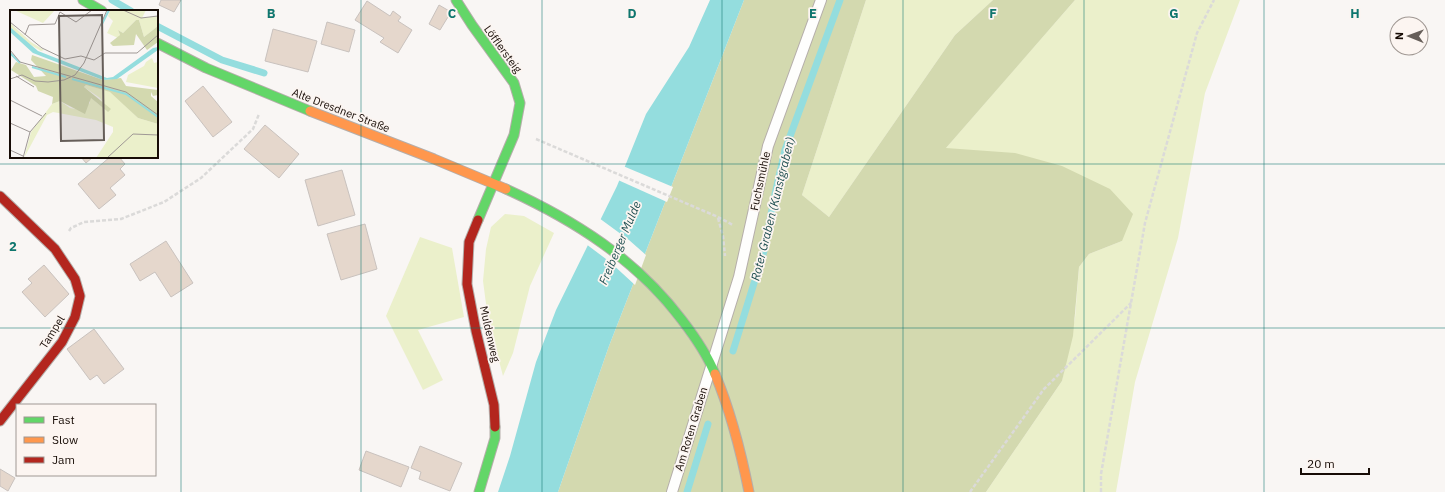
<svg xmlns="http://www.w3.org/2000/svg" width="1445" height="492" viewBox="0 0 1445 492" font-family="'IBM Plex Sans',sans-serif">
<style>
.green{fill:#ebf0cb}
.forest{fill:#d3d9af}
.water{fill:#94ddde}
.pier{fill:#f9f6f4}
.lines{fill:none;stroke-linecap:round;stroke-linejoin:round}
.stream{stroke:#94ddde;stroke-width:7}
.building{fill:#e5d7cc;stroke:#c9c2be}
.lane-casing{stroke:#b5aeaa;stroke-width:12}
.fast-casing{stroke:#b5aeaa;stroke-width:11}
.slow-casing{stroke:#b5aeaa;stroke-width:11}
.jam-casing{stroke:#b5aeaa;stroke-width:11}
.path{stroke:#dbdad9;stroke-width:2.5;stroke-dasharray:4 2;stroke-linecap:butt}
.lane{stroke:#fefefd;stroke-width:10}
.fast{stroke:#63d668;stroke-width:9}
.slow{stroke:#ff974d;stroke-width:9}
.jam{stroke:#b3261e;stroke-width:9}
.grid{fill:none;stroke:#0f766e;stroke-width:1;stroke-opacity:0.55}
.labels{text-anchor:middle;stroke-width:3.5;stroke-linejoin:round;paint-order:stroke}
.street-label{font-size:11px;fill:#170c06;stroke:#fcf5f1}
.water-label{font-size:12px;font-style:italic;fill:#204f51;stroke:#fcf5f1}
.inset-river{fill:none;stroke:#94ddde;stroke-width:2}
.inset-road{fill:none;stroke:#9f9895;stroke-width:1}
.view{fill:#665e59;fill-opacity:0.15;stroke:#665e59;stroke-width:2}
.inset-edge{fill:none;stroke:#170c06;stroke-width:2}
.grid-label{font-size:13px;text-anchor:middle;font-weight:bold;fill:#0f766e;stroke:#fcf5f1;stroke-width:3.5;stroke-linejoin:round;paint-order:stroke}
</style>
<rect width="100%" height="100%" fill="#f9f6f4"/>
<!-- green -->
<g class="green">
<path d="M866 0H993L955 35 829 217 802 195Z"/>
<path d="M1075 0H1240L1205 93 1178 238 1135 382 1116 492H986L1062 381 1075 318 1079 267 1089 254 1122 241 945 149Z"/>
<path d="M505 214 524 216 554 233 530 286 513 353 503 376 488 319 483 281 486 249 491 227Z"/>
<path d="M420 237 452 248 464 317 418 330 443 380 423 390 386 316Z"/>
</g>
<!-- forest -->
<path class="forest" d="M744 0H866L802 195 829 217 955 35 993 0H1075L946 148 1015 153 1062 166 1110 189 1133 214 1122 241 1089 254 1079 267 1073 336 1062 381 986 492H558L609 346Z"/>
<!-- water -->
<path class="water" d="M710 0H744L609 346 558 492H498L510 456 536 362 556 310 617 186 646 114 689 47Z"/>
<!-- pier -->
<g class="pier">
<path d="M623 166 673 187 667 202 618 180Z"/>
<path d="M599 218 629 240 646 255 635 285 610 262 586 244Z"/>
</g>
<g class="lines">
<!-- stream -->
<g class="stream">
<path d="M112 0 131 11"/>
<path d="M157 26 222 60 264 73"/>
<path d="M733 351 764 251 775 194 785 150 840 0"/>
<path d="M687 492 708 424"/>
</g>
</g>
<!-- building -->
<g class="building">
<path d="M161 0H181L174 12 159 5Z"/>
<path d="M367 1 390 16 393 11 401 17 398 21 412 30 398 53 380 42 384 38 355 20Z"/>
<path d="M439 5 451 12 440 30 429 24Z"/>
<path d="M327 22 355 30 349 52 321 44Z"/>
<path d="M273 29 317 41 308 72 265 61Z"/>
<path d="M203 86 232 122 213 137 185 101Z"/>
<path d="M265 125 299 154 279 178 244 149Z"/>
<path d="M81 157H93L86 163Z"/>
<path d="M110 157H119L125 164 120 169 125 175 110 188 116 195 99 209 78 184Z"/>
<path d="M342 170 355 215 318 226 305 180Z"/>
<path d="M365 224 377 269 341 280 327 234Z"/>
<path d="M166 241 193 283 171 297 155 272 140 281 130 264Z"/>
<path d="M44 265 69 294 45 317 22 292 32 283 28 279Z"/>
<path d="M94 329 124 369 104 384 97 375 90 380 67 349Z"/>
<path d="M420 446 462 463 450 491 419 479 421 472 411 468Z"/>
<path d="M366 451 409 467 401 487 359 470Z"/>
<path d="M0 469 15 478 8 491 0 486Z"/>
</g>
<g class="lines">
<!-- lane casing -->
<g class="lane-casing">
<path id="lane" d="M672 492 739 277 768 146 821 0"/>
</g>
<!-- fast casing -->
<g class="fast-casing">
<g id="fast">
<path d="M83 0 102 11"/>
<path d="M456 0 472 25 514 83 520 103 514 135 478 220"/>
<path d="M157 43 206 68 310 111"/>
<path d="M506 189C574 220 636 259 682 320 695 337 707 354 715 374"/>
<path d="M479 492 495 438V427"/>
</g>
</g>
<!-- slow casing -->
<g class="slow-casing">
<g id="slow">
<path d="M310 111 434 159 506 189"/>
<path d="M715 374C731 412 741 452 749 492"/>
</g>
</g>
<!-- jam casing -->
<g class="jam-casing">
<g id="jam">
<path d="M0 196 55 249 75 279 80 296 75 317 62 342 0 421"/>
<path d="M478 220 469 242 467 284 476 331 494 405 495 427"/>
</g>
</g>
<!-- path -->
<g class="path">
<path d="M536 139 718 217 733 225"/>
<path d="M718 218 723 236 725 256"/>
<path d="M69 231 71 228 84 222 121 219 164 202 201 178 253 129 259 114"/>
<path d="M970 492 1044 389 1131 303"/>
<path d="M1101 492V474L1145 223 1197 33 1214 0"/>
</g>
<!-- lane -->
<use href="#lane" class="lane"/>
<!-- fast -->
<use href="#fast" class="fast"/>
<!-- slow -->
<use href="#slow" class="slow"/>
<!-- jam -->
<use href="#jam" class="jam"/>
</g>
<!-- grid -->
<path class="grid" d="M181 0V492M361 0V492M542 0V492M722 0V492M903 0V492M1084 0V492M1264 0V492M0 164H1445M0 328H1445"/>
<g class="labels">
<!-- street labels -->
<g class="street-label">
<text transform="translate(503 49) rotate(54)" y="4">Löfflersteig</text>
<text transform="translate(341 110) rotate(21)" y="4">Alte Dresdner Straße</text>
<text transform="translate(760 181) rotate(-78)" y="4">Fuchsmühle</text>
<text transform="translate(52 332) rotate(-58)" y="4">Tampel</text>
<text transform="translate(490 334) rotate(77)" y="4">Muldenweg</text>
<text transform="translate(691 429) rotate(-73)" y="4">Am Roten Graben</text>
</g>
<!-- water labels -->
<g class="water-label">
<text transform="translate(773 209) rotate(-76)" y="4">Roter Graben (Kunstgraben)</text>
<text transform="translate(620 243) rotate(-67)" y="4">Freiberger Mulde</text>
</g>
</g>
<!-- overview -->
<g transform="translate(10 10)">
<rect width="148" height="148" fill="#f9f6f4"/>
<path d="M4 0H45L33 13ZM100 0H136L132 8 148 6V16L134 27 129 10H126L113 23 108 20 110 25 108 28 97 23 103 11 98 6ZM0 13 21 32 34 40 31 41 16 32 0 17ZM142 48 144 53 148 52V78L116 72 118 65 134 56 136 52ZM76 75 101 82 128 108 148 114V148H86L103 122V117L86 110 43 102 37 105 14 148 21 122 42 94 50 91 60 98 71 100 80 93V87L98 102 90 88 74 77Z" fill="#ebf0cb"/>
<path d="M126 10H129L134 27 148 16V32L137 40 126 24 124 35 103 36 100 33 110 25 108 20 113 23ZM22 45 93 70 111 68 116 76 148 80V85L143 86 141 82V86L148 92V114L128 108 100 82 76 75 74 77 101 99 98 102 81 88 75 104 50 91 42 94 43 87 28 81 26 76 1 60 6 52 16 55 24 67 36 66 21 50Z" fill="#d3d9af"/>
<path d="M0 17 28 41 97 68 103 67 143 38 148 37V40L107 69 93 70 23 43 0 22Z" fill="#94ddde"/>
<path class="inset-river" d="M91 16 99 0M0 43 10 53M22 57 56 67M62 69 116 84 148 107"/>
<path class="inset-road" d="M113 0 131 8 148 6M0 12 32 38 55 49 71 46 84 50 95 43H127L148 25M15 25 19 15 45 14 50 2 66 12 82 0M0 40 10 52 116 82 148 105M6 66 24 77M0 69 12 65 25 71 38 72 54 70 65 65 74 53 97 0M0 90 32 106M0 113 20 122M0 140 13 146M13 148 20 122 36 103M97 148 123 124 148 125"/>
<path class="view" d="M92 5 94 130 51 131 49 6Z"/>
<rect width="148" height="148" class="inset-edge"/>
</g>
<g class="grid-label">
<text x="271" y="18">B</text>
<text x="452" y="18">C</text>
<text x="632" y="18">D</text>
<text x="813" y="18">E</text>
<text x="993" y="18">F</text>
<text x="1174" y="18">G</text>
<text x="1355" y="18">H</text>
<text x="13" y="251">2</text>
</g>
<!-- legend -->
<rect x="16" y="404" width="140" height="72" fill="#fcf5f1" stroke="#a09893"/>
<rect x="24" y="417" width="20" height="6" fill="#63d668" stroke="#a09893"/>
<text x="52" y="424" font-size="12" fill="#170c06">Fast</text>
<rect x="24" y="437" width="20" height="6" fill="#ff974d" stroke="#a09893"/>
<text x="52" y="444" font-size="12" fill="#170c06">Slow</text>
<rect x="24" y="457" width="20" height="6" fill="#b3261e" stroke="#a09893"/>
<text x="52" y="464" font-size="12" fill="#170c06">Jam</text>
<!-- north arrow -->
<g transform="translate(1409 36) rotate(271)"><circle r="19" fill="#fcf5f1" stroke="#a09893"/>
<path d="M0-3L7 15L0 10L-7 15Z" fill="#665e59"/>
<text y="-6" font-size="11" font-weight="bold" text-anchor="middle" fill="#170c06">N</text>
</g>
<!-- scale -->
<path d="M1301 468v6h68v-6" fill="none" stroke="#170c06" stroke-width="2"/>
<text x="1307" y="468" font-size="12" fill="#170c06" stroke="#fcf5f1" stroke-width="3" paint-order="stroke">20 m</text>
</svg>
